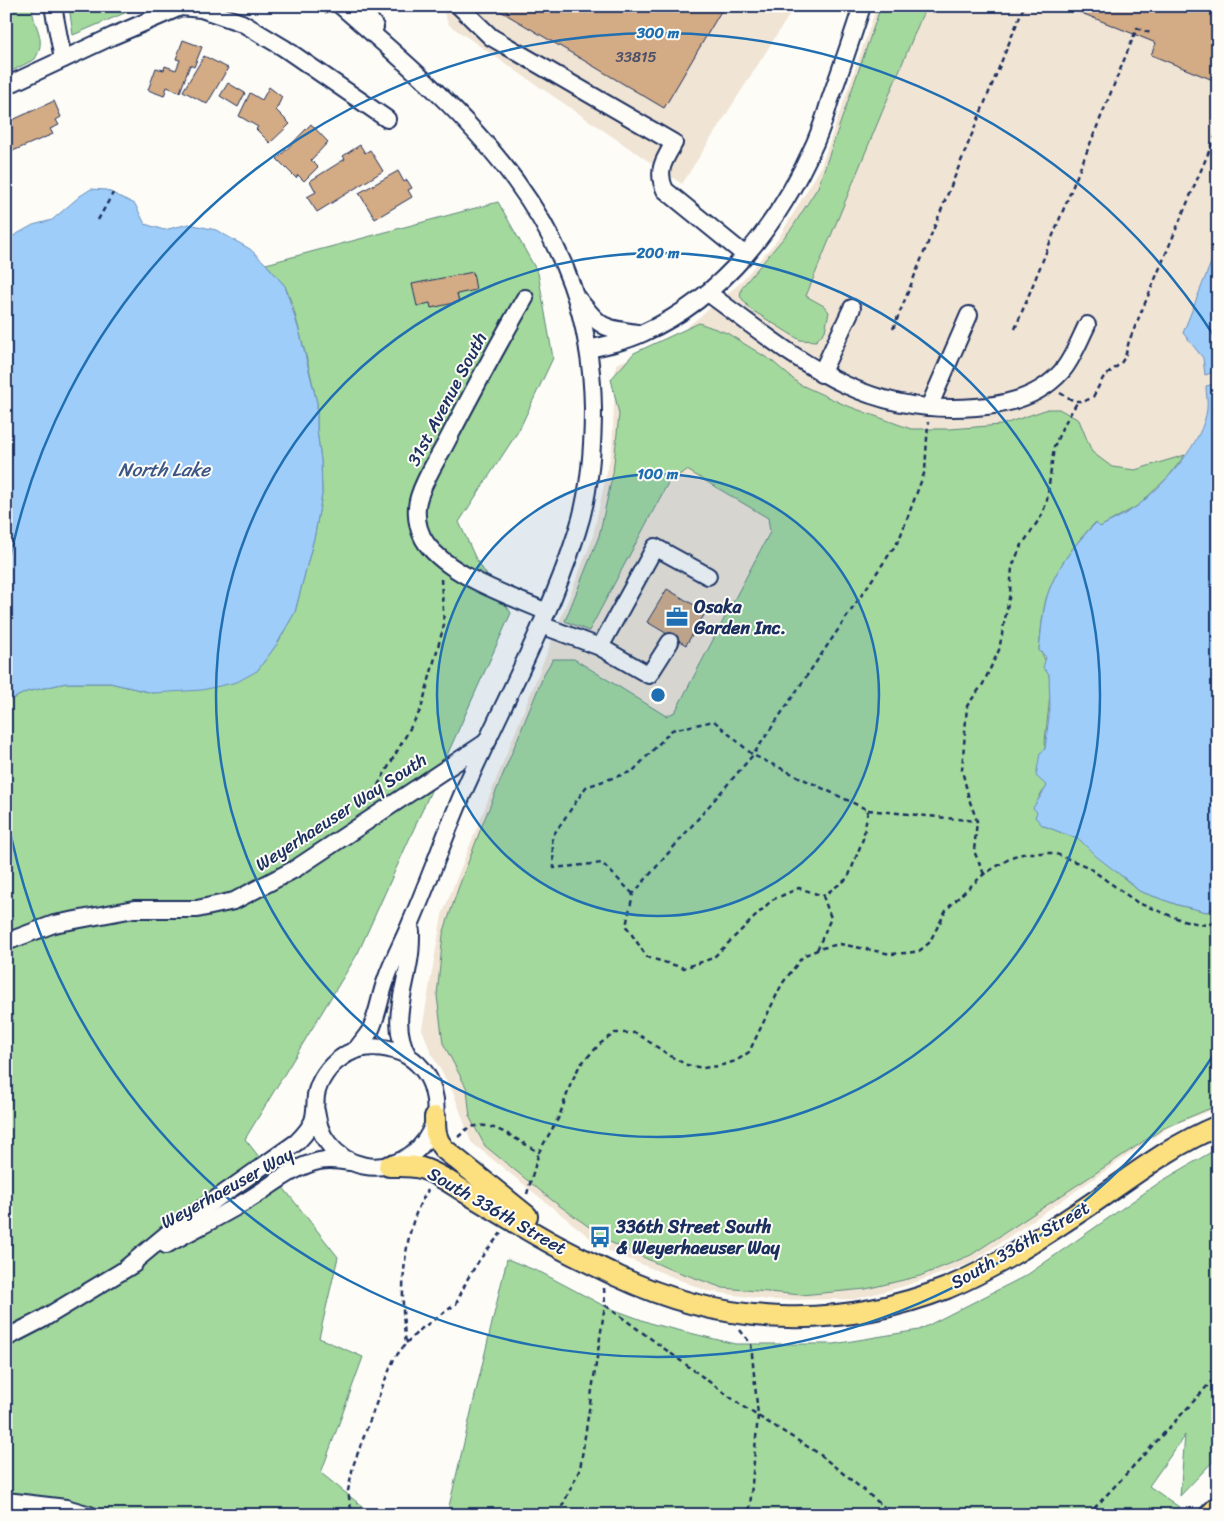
<svg xmlns="http://www.w3.org/2000/svg" width="1224" height="1521" viewBox="0 0 1224 1521" font-family="Sriracha,sans-serif">
<style>
.built{fill:#f0e4d4}
.green{fill:#a3d99c;stroke:#5f847d}
.water{fill:#9ecdf9;stroke:#6a8ebb}
.building{fill:#d3ab84;stroke:#1b2f5e}
.lines{fill:none;stroke-linecap:round;stroke-linejoin:round}
.minor-casing{stroke:#1b2f5e;stroke-width:20}
.major-casing{stroke:#1b2f5e;stroke-width:24}
.highway-casing{stroke:#1b2f5e;stroke-width:26}
.path{stroke:#1b2f5e;stroke-width:2.5;stroke-dasharray:5 4;stroke-linecap:butt}
.minor{stroke:#fdfcf7;stroke-width:16}
.major{stroke:#fce080;stroke-width:20}
.highway{stroke:#fce080;stroke-width:22}
.ring{fill:none;stroke:#1f6fb2;stroke-width:2.5}
.labels{text-anchor:middle;stroke-width:4;stroke-linejoin:round;paint-order:stroke}
.number-label{font-size:15px;fill:#494e68}
.street-label{font-size:18px;fill:#1b2f5e;stroke:#fdfcf7}
.poi-label{font-size:18px;font-weight:bold;fill:#1b2f5e;stroke:#fdfcf7;text-anchor:start}
.water-label{font-size:19px;font-style:italic;fill:#3c5685;stroke:#fdfcf7}
.centre{fill:#1f6fb2;stroke:#fdfcf7;stroke-width:2.5}
.ring-label{font-size:15px;text-anchor:middle;font-weight:bold;fill:#1f6fb2;stroke:#fdfcf7;stroke-width:4;stroke-linejoin:round;paint-order:stroke}
</style>
<rect width="100%" height="100%" fill="#fdfcf7"/>
<filter id="ink" filterUnits="userSpaceOnUse"><feTurbulence type="fractalNoise" baseFrequency=".02" numOctaves="2"/><feDisplacementMap in="SourceGraphic" scale="10" xChannelSelector="R" yChannelSelector="G"/><feConvolveMatrix kernelMatrix="1 2 1 2 8 2 1 2 1" color-interpolation-filters="sRGB"/></filter>
<g filter="url(#ink)">
<!-- built -->
<g class="built">
<path d="M441 6H795L682 184 449 25Z"/>
<path d="M877 6H1218V1108L1172 1125 969 1264 901 1287 855 1299 770 1300 707 1291 604 1249 471 1142 454 1094 431 1053 422 1029 442 915 592 540 612 449 616 364 669 342 738 285 778 239 820 169Z"/>
</g>
<!-- green -->
<g class="green">
<path d="M6 6H32C33 29 48 37 35 59L6 74Z"/>
<path d="M69 6H141L73 35Z"/>
<path d="M881 6H926L806 296 824 306 829 312 825 331 816 341 800 340 750 309 740 296 742 287 792 228 818 187Z"/>
<path d="M498 202 538 273 553 358 519 430 459 522 475 557 511 613 358 953 245 1139 338 1257 319 1338 363 1357 321 1473 373 1515H6V702L26 692 66 683H110L153 693 257 671 277 644 295 612 315 534 322 494 321 461 317 430V403L308 364 293 307 285 286 266 264Z"/>
<path d="M699 323 727 333 772 361 799 384 845 405 911 429H950L1001 425 1048 409H1059L1079 420 1092 452 1112 467 1135 470 1185 455 1169 476 1139 505 1100 527 1095 523C1074 544 1055 570 1046 599 1042 615 1041 633 1039 650 1060 674 1044 722 1045 751 1045 760 1049 778 1047 786 1046 789 1042 792 1040 795 1035 805 1038 815 1042 825L1080 840 1139 891 1178 905 1207 912 1218 905V1105L1164 1128 971 1255 920 1276 866 1289 801 1295 723 1288 667 1268 610 1242 553 1201 485 1146 470 1118 467 1089 443 1043 437 996 443 934 458 889 483 823 545 672 553 659H574L666 716 675 712 770 532 768 518 687 470 669 481 589 631 565 621 599 536 613 473 619 414 611 379 634 353Z"/>
<path d="M1218 1148V1456L1180 1496 1185 1435 1149 1486 1179 1507 1172 1515H447L507 1259 542 1273 604 1306 653 1324 735 1344H834L919 1330 1027 1275 1160 1182Z"/>
</g>
<!-- water -->
<g class="water">
<path d="M91 189 106 190 135 204 145 224 164 230 189 224 216 230 250 249 266 264 285 286 300 334 317 403V430L321 461 322 494 315 534 295 612 277 644 257 671 237 682 202 690 153 693 110 683H66L26 692 6 702V240L33 225 52 220 80 196Z"/>
<path d="M1218 245V362L1215 363 1211 373 1205 375 1203 358 1183 333Z"/>
<path d="M1215 384 1216 390 1218 391V905L1207 912 1178 905 1139 891 1127 880 1097 857 1080 840 1042 825 1035 817 1037 812 1033 808 1047 786 1036 776 1040 753 1045 749 1050 708 1049 674 1043 668 1046 657 1039 650C1041 634 1042 616 1046 600 1054 571 1074 544 1096 523L1100 527C1113 520 1129 513 1140 504 1166 482 1203 443 1207 409 1208 402 1206 393 1206 386Z"/>
</g>
<!-- building -->
<g class="building">
<path d="M492 6H724L664 108Z"/>
<path d="M1064 6H1218V82L1151 55 1156 43Z"/>
<path d="M183 40 202 47 194 67 190 65 180 92 167 87 164 96 148 90 156 68 164 70 165 66 176 70 180 60 176 59Z"/>
<path d="M204 56 228 68 207 104 183 91Z"/>
<path d="M228 83 245 93 238 107 220 96Z"/>
<path d="M269 87 282 97 276 110 290 124 270 143 256 129 258 127 239 116 250 93 262 100Z"/>
<path d="M54 101 61 117 56 120 59 125 50 129 53 134 8 153 9 155 6 156V123Z"/>
<path d="M311 124 328 142 311 160 318 167 304 181 298 175 296 178 277 159Z"/>
<path d="M360 145 365 153 370 150 383 171 317 212 307 197 316 192 310 181 345 159 343 156Z"/>
<path d="M398 171 404 182 407 180 412 188 408 190 412 197 375 219 359 193Z"/>
<path d="M473 272 476 290 457 294 459 302 431 308 430 303 417 306 412 284Z"/>
<path d="M667 589 706 612 686 645 647 622Z"/>
</g>
<g class="lines">
<!-- minor casing -->
<g class="minor-casing">
<g id="minor">
<path d="M53 6 63 59"/>
<path d="M341 6C471 119 591 223 593 409 593 451 590 493 577 532 548 623 501 707 463 793 445 835 430 878 412 920 404 940 393 959 386 980 380 996 378 1015 370 1031 366 1037 360 1044 356 1050"/>
<path d="M361 6 375 27"/>
<path d="M459 6 491 37 674 143C664 160 656 171 665 190L745 255"/>
<path d="M181 7 201 9 242 23 284 48 387 119"/>
<path d="M6 86 113 36 183 6"/>
<path d="M708 293C796 357 859 417 976 407 1008 405 1040 396 1062 371 1072 360 1080 339 1087 325"/>
<path d="M525 298C497 346 471 395 445 445 436 461 418 490 417 507 416 519 419 533 426 543 450 576 510 596 547 612"/>
<path d="M579 300C601 328 602 328 637 333"/>
<path d="M588 349C607 345 626 341 643 333 724 297 780 222 815 143 821 129 826 114 830 100 841 69 852 38 862 6"/>
<path d="M821 374 852 308"/>
<path d="M929 407 969 315"/>
<path d="M541 625 600 647 649 675 670 642"/>
<path d="M600 647 655 547 708 576"/>
<path d="M6 942 54 924 134 909H197L234 901 295 869 488 741"/>
<path d="M408 1056C389 1023 406 989 410 954 411 947 411 939 411 931"/>
<path d="M166 1245C193 1230 221 1216 248 1200 270 1187 292 1167 319 1161 329 1159 339 1160 349 1162"/>
<path d="M125 1269 172 1230 297 1142C303 1136 309 1130 313 1121 316 1112 315 1104 316 1095 319 1080 329 1066 341 1058 359 1044 382 1045 402 1053 417 1060 429 1074 433 1090 451 1154 368 1195 328 1143 320 1133 318 1122 316 1111"/>
<path d="M6 1338 41 1320 134 1264"/>
<path d="M6 1501 66 1508 90 1515"/>
</g>
</g>
<!-- major casing -->
<g class="major-casing">
<g id="major">
<path d="M435 1117C435 1130 435 1139 444 1149L527 1216"/>
<path d="M389 1166C400 1166 410 1165 421 1168 437 1173 451 1183 465 1192 491 1207 517 1224 544 1239 568 1253 593 1264 617 1276 723 1326 837 1331 947 1288 990 1270 1031 1244 1070 1218 1119 1187 1164 1148 1218 1126"/>
</g>
</g>
<!-- highway casing -->
<g class="highway-casing">
<path id="highway" d="M1211 1515 1218 1508"/>
</g>
<!-- path -->
<g class="path">
<path d="M316 6 327 13"/>
<path d="M98 220 113 193"/>
<path d="M893 329 1024 6"/>
<path d="M1015 329 1137 28 1153 34"/>
<path d="M1060 393 1074 401H1085L1093 397 1103 378 1121 363 1125 357 1129 341 1218 130"/>
<path d="M369 801 421 709 444 625 441 579"/>
<path d="M868 810 977 821"/>
<path d="M984 874 974 851 977 821 969 799 962 770 967 706 983 684 999 650 1010 593 1012 567 1020 548 1042 515 1047 500 1054 447 1062 428 1078 401"/>
<path d="M633 894 602 863 554 868 552 837 586 787 633 771 672 730 714 721 753 755 868 810 863 839 848 878 823 896"/>
<path d="M817 950 831 918 823 896 799 888 772 900 713 958 684 968 647 957 626 926 633 894 753 755 899 540 925 471 928 422"/>
<path d="M458 1137C461 1135 464 1131 467 1129 489 1116 520 1143 539 1152L559 1117 571 1083 580 1065 601 1043 615 1033H636L672 1057 687 1065 703 1068 719 1066 736 1061 749 1052 782 984 803 956 822 948 840 944 891 954 907 953 919 951 929 943 947 909 961 895 984 874 1014 856 1027 853H1054L1088 867 1138 903 1179 919 1199 924 1207 925 1218 921"/>
<path d="M527 1194 539 1152"/>
<path d="M604 1288 605 1305 745 1408 818 1453 894 1515"/>
<path d="M740 1330 751 1344 758 1415 750 1507 746 1515"/>
<path d="M406 1343 421 1329 456 1304 468 1278 480 1259 501 1233"/>
<path d="M351 1509 348 1491 353 1466 383 1385 394 1359 406 1343C400 1304 402 1247 417 1211 420 1203 424 1197 428 1190"/>
<path d="M347 1515 351 1509 356 1515"/>
<path d="M558 1515 580 1469 605 1305"/>
<path d="M1088 1515 1193 1402 1218 1374"/>
</g>
<!-- minor -->
<use href="#minor" class="minor"/>
<!-- major -->
<use href="#major" class="major"/>
<!-- highway -->
<use href="#highway" class="highway"/>
</g>
</g>
<!-- distance rings -->
<circle cx="658" cy="695" r="221" fill="#1f6fb2" fill-opacity=".12"/>
<g class="ring">
<circle cx="658" cy="695" r="221"/>
<circle cx="658" cy="695" r="442"/>
<path d="M1216 1051A662 662 0 0 1 7 816M7 574A662 662 0 0 1 1216 339"/>
</g>
<!-- icons -->
<defs>
<g id="office-bare" transform="scale(1.725)"><path d="M-6-3h4V-5.5h4V-3h4V5H-6ZM-1-4.5V-3h2v-1.5ZM-6 0V1H6V0Z" fill="#1f6fb2" stroke="#fdfcf7" stroke-width="2.5" paint-order="stroke"/></g>
<g id="bus-bare" transform="scale(1.725)"><path d="M-5-6H5V4H4V6H2V4H-2V6H-4V4H-5ZM-3.5-4V0h7V-4ZM-3.5 1.2v1.5H-2V1.2ZM2 1.2v1.5H3.5V1.2Z" fill="#1f6fb2" stroke="#fdfcf7" stroke-width="2.5" paint-order="stroke"/></g>
</defs>
<g fill-rule="evenodd">
<use href="#office-bare" x="677" y="617"/>
<use href="#bus-bare" x="600" y="1237"/>
</g>
<g class="labels">
<!-- number labels -->
<g class="number-label">
<text x="636" y="62">33815</text>
</g>
<!-- street labels -->
<g class="street-label">
<text transform="translate(447 399) rotate(-62)" y="6">31st Avenue South</text>
<text transform="translate(341 812) rotate(-33)" y="6">Weyerhaeuser Way South</text>
<text transform="translate(227 1188) rotate(-29)" y="6">Weyerhaeuser Way</text>
<text transform="translate(497 1211) rotate(30)" y="6">South 336th Street</text>
<text transform="translate(1020 1245) rotate(-30)" y="6">South 336th Street</text>
</g>
<!-- poi labels -->
<g class="poi-label">
<text x="694" y="613">Osaka<tspan x="694" dy="21">Garden Inc.</tspan></text>
<text x="616" y="1233">336th Street South<tspan x="616" dy="21">&amp; Weyerhaeuser Way</tspan></text>
</g>
<!-- water labels -->
<g class="water-label">
<text x="164" y="476">North Lake</text>
</g>
</g>
<circle cx="658" cy="695" r="8" class="centre"/>
<g class="ring-label">
<text x="658" y="38">300 m</text>
<text x="658" y="258">200 m</text>
<text x="658" y="479">100 m</text>
</g>
<!-- margin -->
<rect width="1224" height="1521" fill="none" stroke="#fdfcf7" stroke-width="25"/>
<rect x="12" y="12" width="1199" height="1496" fill="none" stroke="#1b2f5e" stroke-width="2" filter="url(#ink)"/>
</svg>
